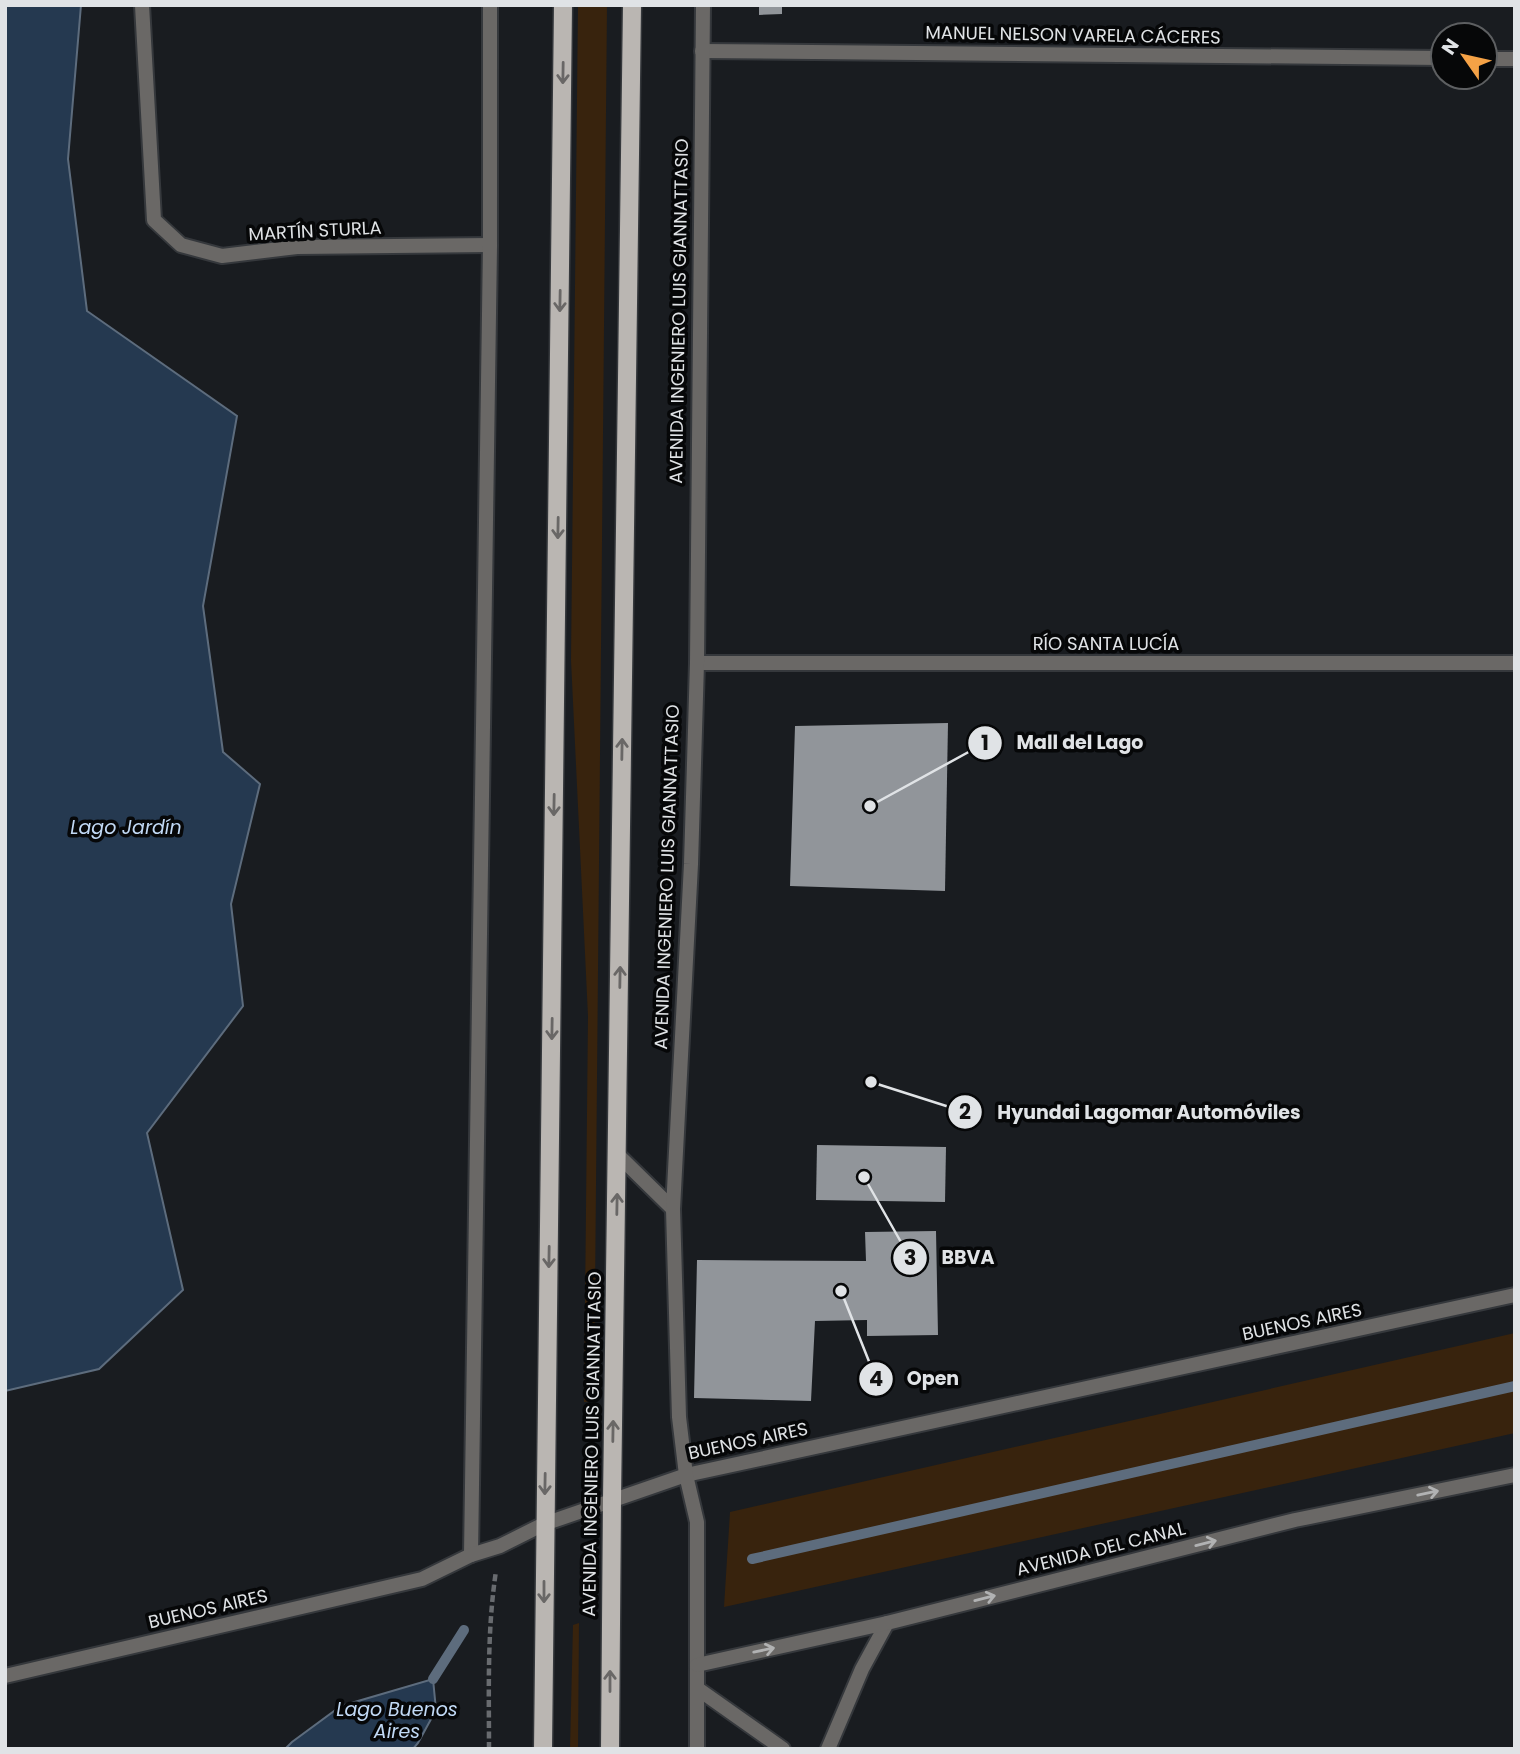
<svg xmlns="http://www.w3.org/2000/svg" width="1520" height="1754" viewBox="0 0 1520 1754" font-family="Poppins,sans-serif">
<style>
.green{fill:#38230d}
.water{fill:#253950;stroke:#5d6c7d;stroke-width:2}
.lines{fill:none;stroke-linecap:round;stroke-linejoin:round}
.stream{stroke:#5d6c7d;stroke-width:10}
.building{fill:#91959a}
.minor-casing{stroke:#35383c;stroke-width:18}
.tertiary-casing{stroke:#35383c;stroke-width:18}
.primary-casing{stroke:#35383c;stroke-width:21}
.path{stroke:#686b6f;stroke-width:4.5;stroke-dasharray:7 3.5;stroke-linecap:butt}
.minor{stroke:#6a6866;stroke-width:14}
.tertiary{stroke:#6a6866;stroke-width:14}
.primary{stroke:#bab6b2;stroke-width:18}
.oneway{stroke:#696766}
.oneway2{stroke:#b1b2b3}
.labels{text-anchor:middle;stroke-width:7;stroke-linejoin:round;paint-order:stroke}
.street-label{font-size:18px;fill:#e0e3e6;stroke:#060708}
.water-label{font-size:19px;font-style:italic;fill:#c1d9f5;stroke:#060708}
.leader{fill:none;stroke:#e0e3e6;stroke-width:2.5}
.callout-dot{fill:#e0e3e6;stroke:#060708;stroke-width:2.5}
.mark-label{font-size:21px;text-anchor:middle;font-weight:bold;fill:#111}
.callout-label{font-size:19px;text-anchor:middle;font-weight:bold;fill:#e0e3e6;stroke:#060708;stroke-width:7;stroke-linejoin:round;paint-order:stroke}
</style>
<rect width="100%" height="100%" fill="#191c20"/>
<!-- green -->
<g class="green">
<path d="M578 5H607L594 1401 584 1402 588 1016 571 660Z"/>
<path d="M1515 1333V1433L724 1607 730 1512Z"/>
<path d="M579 1623 578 1749H570L573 1625Z"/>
</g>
<!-- water -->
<g class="water">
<path d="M5 5H81L68 159 87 311 237 416 203 606 223 752 260 784 231 904 243 1006 147 1133 183 1290 99 1369 5 1391Z"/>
<path d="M433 1679 436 1710 418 1743 413 1749H285L292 1742 341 1706Z"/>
</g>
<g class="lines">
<!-- stream -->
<g class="stream">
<path d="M752 1559 1515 1386"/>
<path d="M433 1679 464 1630"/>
</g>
</g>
<!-- building -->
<g class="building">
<path d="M759 5H782V14L759 15Z"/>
<path d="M948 723 945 891 790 886 795 726Z"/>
<path d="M817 1145 946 1147 945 1202 816 1200Z"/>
<path d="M936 1231 938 1335 867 1336V1320L815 1321 811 1401 694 1398 697 1260 866 1261 865 1232Z"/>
</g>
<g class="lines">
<!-- minor casing -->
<g class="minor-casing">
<g id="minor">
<path d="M142 5 154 220 181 245 222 256 297 247 490 245"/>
<path d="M702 51 1443 58"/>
<path d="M1485 59H1515"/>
<path d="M697 663H1515"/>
<path d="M618 1155 673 1209"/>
<path d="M471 1555 490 245V5"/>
<path d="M5 1676 422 1579 471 1555 500 1546 544 1524 686 1475 1515 1295"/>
<path d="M698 1689 783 1749"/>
<path d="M697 1749V1522L686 1475 679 1417 673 1209 691 864 697 663 703 5"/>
<path d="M828 1749 862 1669 887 1623"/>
</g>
</g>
<!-- tertiary casing -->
<g class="tertiary-casing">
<path id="tertiary" d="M697 1665 887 1623 1295 1520 1515 1475"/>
</g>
<!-- primary casing -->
<g class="primary-casing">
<g id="primary">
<path d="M543 1749 563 5"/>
<path d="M610 1749 612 1500 632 5"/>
</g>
</g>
<!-- path -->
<path class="path" d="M489 1749C489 1690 487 1630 496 1571"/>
<!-- minor -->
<use href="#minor" class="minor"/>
<!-- tertiary -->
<use href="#tertiary" class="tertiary"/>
<!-- primary -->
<use href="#primary" class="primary"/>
</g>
<!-- one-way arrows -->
<defs><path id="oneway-shaft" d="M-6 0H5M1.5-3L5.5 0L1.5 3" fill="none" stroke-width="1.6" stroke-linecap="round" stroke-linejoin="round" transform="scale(1.75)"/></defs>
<g class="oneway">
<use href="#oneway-shaft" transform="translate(563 73) rotate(91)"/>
<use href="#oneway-shaft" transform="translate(560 301) rotate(91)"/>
<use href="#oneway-shaft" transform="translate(558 528) rotate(91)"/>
<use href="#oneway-shaft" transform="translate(622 749) rotate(-89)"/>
<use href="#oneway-shaft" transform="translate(554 805) rotate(91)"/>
<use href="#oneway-shaft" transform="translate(620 977) rotate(-89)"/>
<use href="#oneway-shaft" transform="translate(552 1029) rotate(91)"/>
<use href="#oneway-shaft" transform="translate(617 1204) rotate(-89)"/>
<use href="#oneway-shaft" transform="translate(549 1257) rotate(91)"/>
<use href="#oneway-shaft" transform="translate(613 1431) rotate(-89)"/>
<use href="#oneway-shaft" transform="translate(545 1484) rotate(91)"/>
<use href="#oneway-shaft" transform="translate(544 1592) rotate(90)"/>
<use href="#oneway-shaft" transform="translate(610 1681) rotate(-90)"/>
</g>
<g class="oneway2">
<use href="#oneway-shaft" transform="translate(1428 1493) rotate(-12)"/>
<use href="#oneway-shaft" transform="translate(1206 1543) rotate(-14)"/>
<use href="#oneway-shaft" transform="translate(985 1598) rotate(-14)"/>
<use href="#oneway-shaft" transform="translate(764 1650) rotate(-12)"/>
</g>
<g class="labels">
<!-- street labels -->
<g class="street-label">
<text transform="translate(1073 35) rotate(1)" y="6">MANUEL NELSON VARELA CÁCERES</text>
<text transform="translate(315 231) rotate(-3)" y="6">MARTÍN STURLA</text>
<text transform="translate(679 311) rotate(-89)" y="6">AVENIDA INGENIERO LUIS GIANNATTASIO</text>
<text x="1106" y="650">RÍO SANTA LUCÍA</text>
<text transform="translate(667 877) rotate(-88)" y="6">AVENIDA INGENIERO LUIS GIANNATTASIO</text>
<text transform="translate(1302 1322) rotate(-12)" y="6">BUENOS AIRES</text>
<text transform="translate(748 1441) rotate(-12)" y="6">BUENOS AIRES</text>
<text transform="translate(592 1444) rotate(-89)" y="6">AVENIDA INGENIERO LUIS GIANNATTASIO</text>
<text transform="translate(1101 1549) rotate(-14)" y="6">AVENIDA DEL CANAL</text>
<text transform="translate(208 1609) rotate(-13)" y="6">BUENOS AIRES</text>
</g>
<!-- water labels -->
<g class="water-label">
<text x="126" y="834">Lago Jardín</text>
<text x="397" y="1716">Lago Buenos<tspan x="397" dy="22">Aires</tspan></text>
</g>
</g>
<!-- callouts -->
<path class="leader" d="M870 806L985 743M871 1082L965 1112M864 1177L910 1258M841 1291L876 1379"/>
<g class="callout-dot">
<circle cx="870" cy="806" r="7"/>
<circle cx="871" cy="1082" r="7"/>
<circle cx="864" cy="1177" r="7"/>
<circle cx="841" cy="1291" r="7"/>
<circle cx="985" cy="743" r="18"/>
<circle cx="965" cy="1112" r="18"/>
<circle cx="910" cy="1258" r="18"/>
<circle cx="876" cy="1379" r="18"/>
</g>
<g class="mark-label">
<text x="985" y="750">1</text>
<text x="965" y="1119">2</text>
<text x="910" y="1265">3</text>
<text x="876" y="1386">4</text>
</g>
<g class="callout-label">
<text x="1080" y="749">Mall del Lago</text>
<text x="1149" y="1119">Hyundai Lagomar Automóviles</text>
<text x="968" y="1264">BBVA</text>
<text x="933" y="1385">Open</text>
</g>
<!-- border -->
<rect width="1520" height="1754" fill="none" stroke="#e0e3e6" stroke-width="14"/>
<!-- north arrow -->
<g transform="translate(1464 56) rotate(304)"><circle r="33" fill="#060708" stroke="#5d5f61" stroke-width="2"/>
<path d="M0-5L12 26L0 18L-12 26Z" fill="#f5a246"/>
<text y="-10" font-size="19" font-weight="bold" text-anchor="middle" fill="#e0e3e6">N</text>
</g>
</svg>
